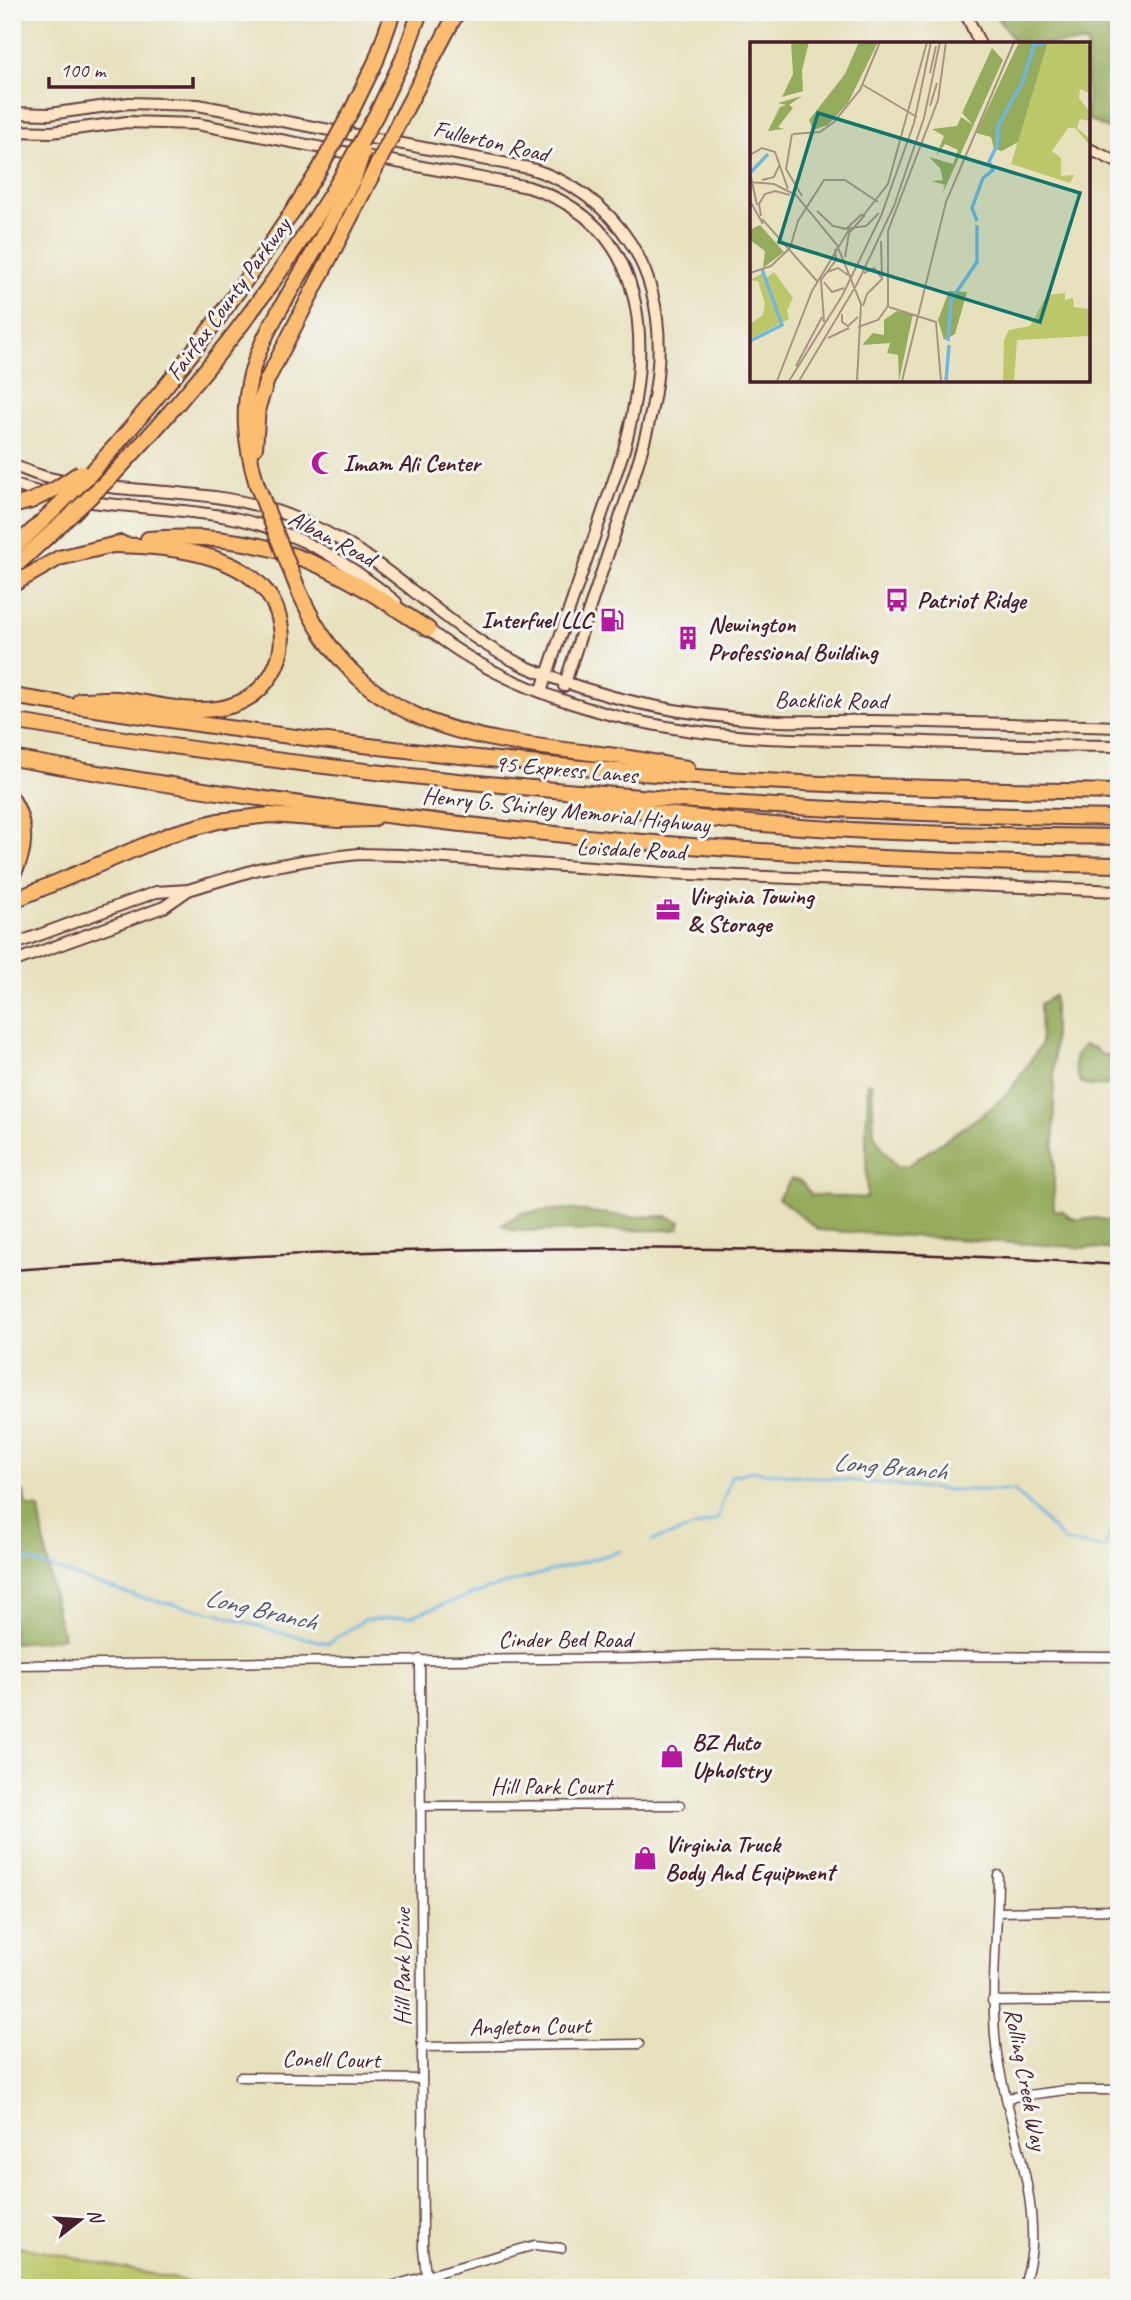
<svg xmlns="http://www.w3.org/2000/svg" width="1131" height="2300" viewBox="0 0 1131 2300" font-family="Caveat,sans-serif">
<style>
.green{fill:#bcc769;stroke:#83734a;stroke-width:2}
.forest{fill:#95ac5d;stroke:#706644;stroke-width:2}
.lines{fill:none;stroke-linecap:round;stroke-linejoin:round}
.stream{stroke:#6db6e5;stroke-width:2.5}
.street-casing{stroke:#623c41;stroke-width:11}
.secondary-casing{stroke:#623c41;stroke-width:14}
.highway-casing{stroke:#623c41;stroke-width:18}
.street{stroke:#fff;stroke-width:8}
.secondary{stroke:#fee5c5;stroke-width:10}
.highway{stroke:#fcbd6f;stroke-width:14}
.rail{stroke:#4a1f2b;stroke-width:2.5}
.highway-bridge-casing{stroke:#623c41;stroke-width:18;stroke-linecap:butt}
.highway-bridge{stroke:#fcbd6f;stroke-width:14}
.labels{text-anchor:middle;stroke-width:6;stroke-linejoin:round;paint-order:stroke}
.street-label{font-size:24px;fill:#4a1f2b;stroke:#f6f6f2}
.poi-label{font-size:24px;font-weight:bold;fill:#4a1f2b;stroke:#f6f6f2;text-anchor:start}
.water-label{font-size:26px;font-style:italic;fill:#56546c;stroke:#f6f6f2}
.inset-river{fill:none;stroke:#6db6e5;stroke-width:3.5}
.inset-road{fill:none;stroke:#a89383;stroke-width:2}
.view{fill:#0f766e;fill-opacity:0.15;stroke:#0f766e;stroke-width:3.5}
.inset-edge{fill:none;stroke:#4a1f2b;stroke-width:3.5}
</style>
<rect width="100%" height="100%" fill="#f6f6f2"/>
<filter id="ink" filterUnits="userSpaceOnUse"><feTurbulence type="fractalNoise" baseFrequency=".0143" numOctaves="2"/><feDisplacementMap in="SourceGraphic" scale="14" xChannelSelector="R" yChannelSelector="G"/><feConvolveMatrix kernelMatrix="1 2 1 2 8 2 1 2 1" color-interpolation-filters="sRGB"/></filter>
<filter id="wash" filterUnits="userSpaceOnUse"><feTurbulence type="fractalNoise" baseFrequency=".00686" numOctaves="4" result="noise"/><feDisplacementMap in="SourceGraphic" scale="28" xChannelSelector="R" yChannelSelector="G"/><feGaussianBlur stdDeviation="1.57" result="paint"/><feColorMatrix in="noise" values="0 0 0 0 0 0 0 0 0 0 0 0 0 0 0 0 0 1.4 0 .05"/><feComposite in="paint" operator="in"/></filter>
<g filter="url(#wash)">
<rect width="100%" height="100%" fill="#e7e1be"/>
<!-- green -->
<path class="green" d="M12 2245 219 2288H12Z"/>
<!-- forest -->
<g class="forest">
<path d="M993 12H1119V134L1087 119V44H1016Z"/>
<path d="M1054 996V1210L1063 1211 1069 1217 1079 1220 1096 1218 1119 1223V1250L819 1230 778 1198 791 1179 800 1181 812 1195 867 1198 866 1138 868 1083 872 1084 874 1134 884 1151 897 1167 907 1166 986 1112 1008 1093 1041 1045 1040 1004Z"/>
<path d="M1084 1045 1094 1048 1102 1055H1116L1119 1063V1084L1091 1086 1081 1083C1074 1069 1070 1056 1084 1045Z"/>
<path d="M566 1209 631 1217 666 1216 681 1222 679 1228 673 1230 513 1231 502 1225 521 1213Z"/>
<path d="M21 1491 24 1493 25 1503 29 1507 39 1508 53 1596 63 1637 42 1641 12 1643V1492Z"/>
</g>
<g class="lines">
<!-- stream -->
<g class="stream">
<path d="M652 1541 717 1520 731 1476 752 1471 946 1490H1014L1066 1542 1104 1548 1119 1515"/>
<path d="M12 1555 138 1597 216 1613 277 1632 328 1643 364 1620 411 1616 488 1589 621 1551"/>
</g>
</g>
</g>
<g filter="url(#ink)">
<g class="lines">
<!-- street casing -->
<g class="street-casing">
<g id="street">
<path d="M420 1659 423 2248 426 2275"/>
<path d="M12 1665 632 1658 722 1655 1119 1657"/>
<path d="M421 1806 680 1805"/>
<path d="M998 1875C998 1933 990 1989 996 2046 1004 2113 1035 2177 1032 2246 1031 2260 1027 2274 1024 2288"/>
<path d="M998 1912 1119 1910"/>
<path d="M992 2001 1119 2000"/>
<path d="M422 2047 639 2044"/>
<path d="M240 2077 422 2079"/>
<path d="M1006 2098 1066 2090H1119"/>
<path d="M384 2288 535 2245 561 2248"/>
</g>
</g>
<!-- secondary casing -->
<g class="secondary-casing">
<g id="secondary">
<path d="M965 12 980 44"/>
<path d="M12 113 49 114 129 103 198 105 529 168C572 181 605 204 630 242 689 335 644 445 613 539 596 588 580 637 564 686"/>
<path d="M12 131 52 132 127 122 197 124 528 187C652 226 653 347 623 453L541 692"/>
<path d="M1087 148 1119 163"/>
<path d="M12 465C23 469 34 474 45 477 125 496 210 485 287 515 314 525 342 540 365 555 420 593 467 641 529 668 607 702 695 717 779 721 810 722 842 720 873 721 955 722 1037 725 1119 727"/>
<path d="M12 484C86 511 163 503 238 519 297 532 350 563 396 602"/>
<path d="M422 624C505 694 630 727 737 736 792 741 847 739 901 741 974 744 1046 746 1119 746"/>
<path d="M12 945 156 892 188 890 258 869 308 860 358 854 401 855 666 873 1119 891"/>
<path d="M12 962 164 907 187 891"/>
</g>
</g>
<!-- highway casing -->
<g class="highway-casing">
<g id="highway">
<path d="M352 110 376 61 393 12"/>
<path d="M376 115 403 59 420 12"/>
<path d="M400 120 457 12"/>
<path d="M255 448 258 407 267 380 370 179"/>
<path d="M91 473C176 380 252 277 319 170"/>
<path d="M113 475C202 381 276 286 343 174"/>
<path d="M257 485C229 390 256 349 303 270 322 239 338 207 355 176"/>
<path d="M12 506 31 501"/>
<path d="M148 539C216 533 280 544 341 576 371 591 399 611 428 629"/>
<path d="M12 550 55 509"/>
<path d="M12 569 74 512"/>
<path d="M12 585 59 558 121 543"/>
<path d="M298 589C359 731 472 739 608 755 635 758 661 764 687 768"/>
<path d="M12 696C229 731 447 758 667 775 817 786 968 790 1119 792"/>
<path d="M80 700C92 700 105 698 117 699 154 702 196 718 233 705 255 698 272 680 279 658 284 642 282 626 277 611 255 552 167 546 114 545"/>
<path d="M12 721C378 783 748 813 1119 818"/>
<path d="M12 758C377 824 748 861 1119 865"/>
<path d="M12 799C27 824 27 851 12 876"/>
<path d="M584 802C760 832 940 835 1119 837"/>
<path d="M12 901 171 834 218 821 270 815 339 820 373 819"/>
</g>
</g>
<!-- street -->
<use href="#street" class="street"/>
<!-- secondary -->
<use href="#secondary" class="secondary"/>
<!-- highway -->
<use href="#highway" class="highway"/>
<!-- rail -->
<path class="rail" d="M12 1270C381 1244 750 1240 1119 1265"/>
<!-- highway-bridge casing -->
<g class="highway-bridge-casing">
<g id="highway-bridge">
<path d="M319 170 352 110"/>
<path d="M343 174 376 115"/>
<path d="M355 176 363 152"/>
<path d="M370 179 400 120"/>
<path d="M257 485 298 589"/>
<path d="M31 501 57 488 81 472"/>
<path d="M55 509 91 473"/>
<path d="M74 512 113 475"/>
</g>
</g>
<!-- highway-bridge -->
<use href="#highway-bridge" class="highway-bridge"/>
</g>
</g>
<!-- icons -->
<defs>
<g id="mosque-bare" transform="scale(1.89)"><path d="M3.5-4.9A6 6 0 1 0 3.5 4.9A5 5 0 1 1 3.5-4.9Z" fill="#b5179e" stroke="#f6f6f2" stroke-width="2.5" paint-order="stroke"/></g>
<g id="bus-bare" transform="scale(1.89)"><path d="M-5-6H5V4H4V6H2V4H-2V6H-4V4H-5ZM-3.5-4V0h7V-4ZM-3.5 1.2v1.5H-2V1.2ZM2 1.2v1.5H3.5V1.2Z" fill="#b5179e" stroke="#f6f6f2" stroke-width="2.5" paint-order="stroke"/></g>
<g id="fuel-bare" transform="scale(1.89)"><path d="M-5.5-6h7V0h2V4h1.3V-2.5L3-4.5l.8-.8L6-3V5H2.5V1h-1V6h-7ZM-4.2-4.7v3.2H.2V-4.7Z" fill="#b5179e" stroke="#f6f6f2" stroke-width="2.5" paint-order="stroke"/></g>
<g id="building-bare" transform="scale(1.89)"><path d="M-4-6H4V6H1V3H-1V6H-4ZM-2.5-4.3h1.7v1.8h-1.7ZM.8-4.3h1.7v1.8H.8ZM-2.5-1h1.7V.8h-1.7ZM.8-1h1.7V.8H.8Z" fill="#b5179e" stroke="#f6f6f2" stroke-width="2.5" paint-order="stroke"/></g>
<g id="office-bare" transform="scale(1.89)"><path d="M-6-3h4V-5.5h4V-3h4V5H-6ZM-1-4.5V-3h2v-1.5ZM-6 0V1H6V0Z" fill="#b5179e" stroke="#f6f6f2" stroke-width="2.5" paint-order="stroke"/></g>
<g id="shop-bare" transform="scale(1.89)"><path d="M-5-2.5h2.3a2.7 3.5 0 0 1 5.4 0H5L5.5 6h-11ZM-1.5-2.5h3a1.5 2.3 0 0 0-3 0Z" fill="#b5179e" stroke="#f6f6f2" stroke-width="2.5" paint-order="stroke"/></g>
</defs>
<g fill-rule="evenodd">
<use href="#mosque-bare" x="323" y="463"/>
<use href="#bus-bare" x="897" y="600"/>
<use href="#fuel-bare" x="612" y="620"/>
<use href="#building-bare" x="688" y="638"/>
<use href="#office-bare" x="668" y="910"/>
<use href="#shop-bare" x="672" y="1756"/>
<use href="#shop-bare" x="645" y="1858"/>
</g>
<g class="labels">
<!-- street labels -->
<g class="street-label">
<text transform="translate(491 141) rotate(13)" y="8">Fullerton Road</text>
<text transform="translate(228 299) rotate(-54)" y="8">Fairfax County Parkway</text>
<text transform="translate(332 538) rotate(28)" y="8">Alban Road</text>
<text transform="translate(831 700) rotate(1)" y="8">Backlick Road</text>
<text transform="translate(566 769) rotate(5)" y="8">95 Express Lanes</text>
<text transform="translate(566 810) rotate(6)" y="8">Henry G. Shirley Memorial Highway</text>
<text transform="translate(631 849) rotate(3)" y="8">Loisdale Road</text>
<text x="565" y="1647">Cinder Bed Road</text>
<text x="551" y="1794">Hill Park Court</text>
<text transform="translate(402 1967) rotate(-90)" y="8">Hill Park Drive</text>
<text transform="translate(530 2026) rotate(-1)" y="8">Angleton Court</text>
<text transform="translate(331 2059) rotate(1)" y="8">Conell Court</text>
<text transform="translate(1026 2079) rotate(79)" y="8">Rolling Creek Way</text>
</g>
<!-- poi labels -->
<g class="poi-label">
<text x="343" y="471">Imam Ali Center</text>
<text x="917" y="608">Patriot Ridge</text>
<text x="592" y="628" text-anchor="end">Interfuel LLC</text>
<text x="708" y="632">Newington<tspan x="708" dy="28">Professional Building</tspan></text>
<text x="688" y="904">Virginia Towing<tspan x="688" dy="28">&amp; Storage</tspan></text>
<text x="692" y="1750">BZ Auto<tspan x="692" dy="28">Upholstry</tspan></text>
<text x="665" y="1852">Virginia Truck<tspan x="665" dy="28">Body And Equipment</tspan></text>
</g>
<!-- water labels -->
<g class="water-label">
<text transform="translate(890 1466) rotate(5)" y="9">Long Branch</text>
<text transform="translate(261 1609) rotate(13)" y="9">Long Branch</text>
</g>
</g>
<!-- overview -->
<g transform="translate(750 42)">
<rect width="340" height="340" fill="#e7e1be"/>
<path d="M298 0H335L339 5V51L330 47 329 56 339 69V79L330 77 327 86 339 96V102L325 86H318L302 109 311 116V134L324 133 320 141 261 122ZM24 230 43 256 37 269 39 277 0 297V282L13 273 15 262 8 239 0 238 13 231 15 237ZM315 251V258L323 256 324 265 339 267V294L267 298 264 339H253L254 298 259 288 280 284 297 253Z" fill="#bcc769"/>
<path d="M41 0H59L52 28 53 49 32 55 43 32ZM128 0 98 61 78 83 63 88 59 78 95 32 108 2ZM269 0H298L268 100 252 109 244 107 241 95 226 91ZM242 6 253 18 192 153 195 143 182 139 193 138 190 126 179 115 203 122 208 108 195 102 186 114 194 94 182 87 207 84 211 75 223 83 212 71ZM52 54 39 63 43 66 28 85 34 87 18 89 30 65 36 63 28 61ZM10 183 34 210 13 226 15 209 0 198V188ZM199 249 217 250 205 292 194 298 188 278ZM147 269 163 272 149 339 148 313 137 311 140 301 112 303 123 291 134 293V278Z" fill="#95ac5d"/>
<path class="inset-river" d="M1 130 18 112M227 179 222 166 233 136 243 128 239 120 247 103 248 84 273 39 284 3 298 0M0 299 32 283 12 227M198 299 201 258 227 220V183M196 339 199 303"/>
<path class="inset-road" d="M180 31 186 4M113 43 167 75M180 64 187 41M42 92 36 127 52 154M43 92 70 90 84 80 110 48 130 0M0 113 12 106 25 110 38 147M0 130 7 163M12 138 24 135 29 124M0 140 24 142 46 153 87 203 111 262 107 339M0 159 13 182M67 169 83 184 97 187M11 174 9 162 15 152 25 149 40 153M112 175 138 142 177 0M12 177 67 239M93 187 116 184 129 171M96 187 112 172M95 215 99 191 115 173M77 230 88 226 98 233M0 231 21 224 40 206 48 179 74 138H95L128 160M114 231 124 226 131 235M74 240 82 250 94 246M113 264 117 252 132 237 131 199M138 265V189L188 58 196 0M139 265 186 280 191 339M92 272V280L98 284 108 275M74 280 71 238 86 218 85 207M108 285 128 278 138 264M78 296 99 286M46 324 72 275M27 339 62 249 100 186M39 339 92 254 131 174 164 81 181 0M49 339 107 242 144 164 174 76 190 0M152 339 196 160 264 0"/>
<path class="view" d="M68 71 330 151 290 280 29 200Z"/>
<rect width="340" height="340" class="inset-edge"/>
</g>
<!-- margin -->
<rect width="1131" height="2300" fill="none" stroke="#f6f6f2" stroke-width="42"/>
<!-- north arrow -->
<g transform="translate(80 2220) rotate(73)" stroke="#f6f6f2" stroke-width="5" paint-order="stroke">
<path d="M0-5L12 26L0 18L-12 26Z" fill="#4a1f2b"/>
<text y="-10" font-size="19" font-weight="bold" text-anchor="middle" fill="#4a1f2b">N</text>
</g>
<!-- scale -->
<path d="M49 77v10h144v-10" fill="none" stroke="#4a1f2b" stroke-width="3.5"/>
<text x="60" y="77" font-size="21" fill="#4a1f2b" stroke="#f6f6f2" stroke-width="5" paint-order="stroke">100 m</text>
</svg>
